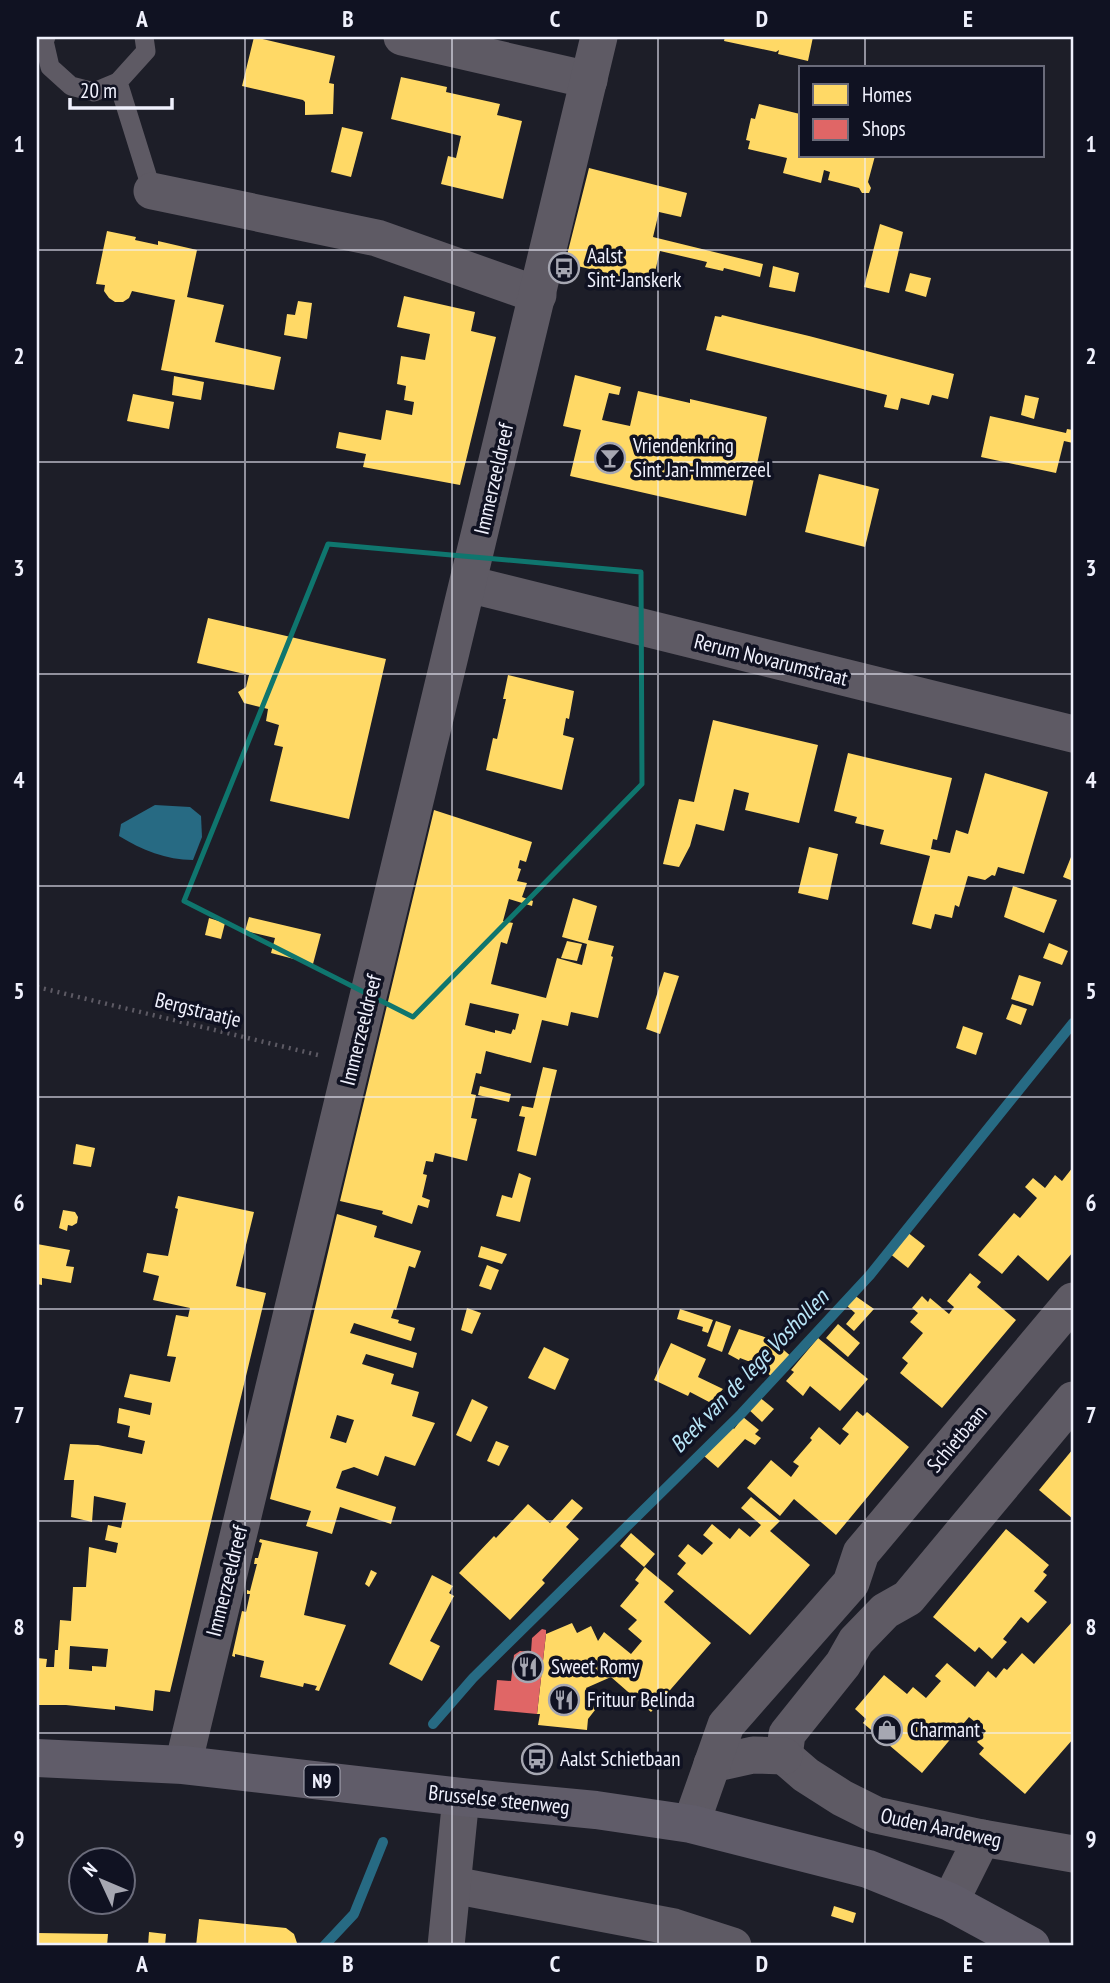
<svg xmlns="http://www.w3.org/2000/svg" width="1110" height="1983" viewBox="0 0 1110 1983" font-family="'PT Sans Narrow',sans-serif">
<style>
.water{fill:#276a83}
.homes{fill:#ffd966;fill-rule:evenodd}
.shops{fill:#e06666}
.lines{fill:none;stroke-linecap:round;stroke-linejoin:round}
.stream{stroke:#276a83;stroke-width:10}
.path{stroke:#5d5a64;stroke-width:4.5;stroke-dasharray:2 5;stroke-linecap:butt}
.lane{stroke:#5e5a64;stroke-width:19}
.street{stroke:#5e5a64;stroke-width:37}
.primary{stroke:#605c69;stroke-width:38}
.marked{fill:none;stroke:#0f766e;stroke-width:5;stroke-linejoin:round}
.grid{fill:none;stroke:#f0f1fd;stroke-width:2;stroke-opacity:0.55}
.labels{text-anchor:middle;stroke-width:7;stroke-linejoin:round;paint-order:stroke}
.shield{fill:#101222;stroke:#adaebb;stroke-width:2}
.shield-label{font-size:19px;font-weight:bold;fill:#f0f1fd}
.poi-label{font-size:21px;fill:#f0f1fd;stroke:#101222;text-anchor:start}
.street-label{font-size:21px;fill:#f0f1fd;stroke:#101222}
.water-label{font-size:23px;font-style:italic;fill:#b8e5f7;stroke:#101222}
.neatline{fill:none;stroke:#f0f1fd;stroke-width:2.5}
.grid-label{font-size:23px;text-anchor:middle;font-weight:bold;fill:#f0f1fd}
</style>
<rect width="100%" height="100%" fill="#1d1e28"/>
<!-- water -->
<path class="water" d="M155 805 190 807 201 816 202 837 193 860C166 860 142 850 119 836L121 824Z"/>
<!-- homes -->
<g class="homes">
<path d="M254 37 335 56 329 83 334 84 333 114 305 115V102L303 100 242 86Z"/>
<path d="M725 37H813L808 61 778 54 779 50 776 52 724 41Z"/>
<path d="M401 77 447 87 446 92 500 104 497 115 522 121 503 199 441 184 448 156 456 158 461 136 391 119Z"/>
<path d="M759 104 800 114V156H875L868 182 871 188 869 193H862L859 188 828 180 830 172 824 170 821 183 783 173 787 158 748 149 750 141 746 140 751 118 755 119Z"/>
<path d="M342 127 363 132 351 177 331 172Z"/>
<path d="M589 168 687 193 681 217 659 212 653 237 763 264 760 277 724 268 723 271 705 267 707 262 660 251 652 284 565 263Z"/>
<path d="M880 224 903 232 889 293 864 287Z"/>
<path d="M107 231 136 237 135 240 158 245V241L197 250 187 297 224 305 215 342 281 357 274 390 161 370 175 300 132 291 129 298 123 302H115L109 298 104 291 105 285 96 284Z"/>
<path d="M773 266 799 273 795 292 769 287Z"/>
<path d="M910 273 931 278 926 297 905 291Z"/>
<path d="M404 296 475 312 471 331 496 337 460 485 363 467 366 454 336 448 339 432 381 440 386 410 412 415 414 402 404 400 406 386 397 384 401 356 425 360 430 334 397 327Z"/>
<path d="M298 301 312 303 307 339 284 335 287 314 295 315Z"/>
<path d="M722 315 809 336 954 374 948 399 932 395 929 405 901 398 898 410 884 407 887 395 706 350 715 316 721 317Z"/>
<path d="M575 375 621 387 619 395 609 393 602 420 630 426 638 391 690 403V399L767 417 746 516 570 476 581 430 563 426Z"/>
<path d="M174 376 204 382 201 400 172 395Z"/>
<path d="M133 394 174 402 169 429 127 421Z"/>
<path d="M1025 395 1039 398 1034 419 1021 415Z"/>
<path d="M990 416 1066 433 1067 429 1073 430V443L1064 441 1056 473 981 457Z"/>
<path d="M819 474 879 489 865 547 805 532Z"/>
<path d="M208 618 386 659 349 819 270 801 283 747 274 745 279 725 266 721 268 709 244 703 238 692 246 687 249 675 197 663Z"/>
<path d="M508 675 574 691 569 719 566 718 563 735 574 738 562 790 486 770 493 738 497 739 506 699H503Z"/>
<path d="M713 720 818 745 799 823 745 810 749 793 734 789 724 831 696 824 690 846 679 867 663 864 679 799 694 802Z"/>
<path d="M848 753 952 778 937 840 933 839 931 849 950 853 956 830 968 834 985 773 1048 792 1024 874 998 867 995 876 992 875 985 880 968 876 959 907 955 905 952 918 935 914 931 929 912 924 930 856 880 844 884 830 855 823 857 817 834 811Z"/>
<path d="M434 810 532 842 526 862 520 860 518 868 521 869 517 881 527 883 522 897 533 901 532 906 509 899 503 921 513 923 507 944 501 942 491 984 546 998 557 958 582 965 587 944 562 937 573 898 597 906 588 940 614 946 611 956 613 957 598 1018 571 1012 568 1026 542 1020 531 1063 486 1051 481 1074 476 1073 471 1094 476 1095 471 1118 477 1119 467 1161 435 1153 433 1162 426 1161 423 1174 427 1175 422 1197 430 1200 428 1208 418 1205 412 1224 382 1214 383 1211 340 1201ZM470 1003 519 1014 515 1030 513 1029 511 1034 495 1030V1033L465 1025Z"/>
<path d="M809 847 838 854 828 900 798 893Z"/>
<path d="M1073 852V881L1063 877Z"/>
<path d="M1013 886 1057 900 1044 933 1004 917Z"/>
<path d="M249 917 321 934 313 964 271 953 275 938 245 931Z"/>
<path d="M209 918 225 923 221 939 205 935Z"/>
<path d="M567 941 582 944 577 961 561 958Z"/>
<path d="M1049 943 1068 951 1062 965 1043 958Z"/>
<path d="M664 972 679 976 660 1034 646 1029Z"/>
<path d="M1019 975 1041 982 1033 1006 1011 999Z"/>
<path d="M1012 1004 1027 1009 1021 1025 1006 1019Z"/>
<path d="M963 1026 983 1033 976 1055 956 1048Z"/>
<path d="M543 1067 557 1070 536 1156 517 1151 525 1117 519 1116 522 1106 533 1108Z"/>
<path d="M480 1086 511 1094 509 1102 478 1095Z"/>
<path d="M76 1144 95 1148 91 1167 73 1164Z"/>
<path d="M1073 1167V1252L1048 1281 1018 1255 1002 1274 978 1255 1014 1213 1020 1218 1037 1198 1025 1187 1033 1178 1045 1188 1055 1175 1062 1181Z"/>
<path d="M519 1173 531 1178 520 1222 496 1216 502 1195 512 1198Z"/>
<path d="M178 1196 254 1212 236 1286 266 1293 170 1692 155 1690 153 1711 115 1706V1710L66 1705H37V1658L47 1659 46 1667H54L55 1650H58L60 1620 71 1621 73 1587H86L89 1547 116 1553 118 1543 105 1540 108 1525 121 1528 126 1503 94 1496 92 1522 71 1517 74 1480H64L70 1444 98 1445 142 1454 145 1441 128 1437 130 1426 117 1423 119 1408 150 1415 152 1403 124 1397 130 1374 170 1382 176 1357 167 1356 176 1315 188 1317 190 1308 153 1300 159 1276 143 1272 147 1253 168 1256 178 1209 175 1208ZM70 1646 108 1649 106 1667 92 1666V1671L69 1669Z"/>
<path d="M63 1210 75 1212 78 1217 77 1223 72 1226 68 1225 67 1231 59 1228Z"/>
<path d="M337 1214 377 1226 374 1237 421 1251 415 1268 409 1266 396 1310 394 1309 391 1318 399 1320 398 1323 415 1328 411 1341 354 1323 350 1333 417 1353 413 1368 366 1354 362 1364 394 1374 391 1384 419 1392 412 1416 435 1423 415 1466 385 1456 378 1476 354 1467 342 1471 336 1488 396 1507 391 1524 340 1507 332 1534 306 1526 311 1511 270 1499ZM337 1415 354 1420 346 1443 330 1438Z"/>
<path d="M907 1232 925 1246 908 1268 889 1253Z"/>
<path d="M37 1244 70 1250 66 1266 74 1267 71 1283 42 1278V1285L37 1284Z"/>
<path d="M481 1246 507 1254 502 1264 478 1257Z"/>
<path d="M487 1265 499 1270 491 1290 479 1286Z"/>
<path d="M970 1273 981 1282 977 1287 1016 1320 942 1408 900 1373 908 1363 902 1358 923 1333 910 1322 918 1313 912 1308 922 1296 928 1302 930 1298 949 1314 954 1307 947 1301Z"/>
<path d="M854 1295 874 1309 854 1331 846 1324 855 1313 846 1305Z"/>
<path d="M467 1308 481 1313 472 1334 461 1330Z"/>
<path d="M680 1309 713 1320 708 1333 702 1331 703 1327 677 1319Z"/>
<path d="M716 1321 731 1326 722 1352 707 1346Z"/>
<path d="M838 1324 860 1343 848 1357 826 1338Z"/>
<path d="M739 1329 771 1339 793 1358 773 1378 754 1361 753 1363 740 1358 739 1360 728 1354Z"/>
<path d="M818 1338 868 1379 840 1411 810 1386 803 1396 786 1381 794 1372 791 1370Z"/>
<path d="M671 1343 706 1359 698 1377 723 1389 711 1403 690 1392 688 1396 654 1380Z"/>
<path d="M544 1347 569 1359 555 1390 528 1378Z"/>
<path d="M758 1396 774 1409 762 1422 747 1408Z"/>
<path d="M472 1399 488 1407 471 1442 456 1435Z"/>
<path d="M857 1411 863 1416 867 1412 909 1447 836 1535 794 1499 780 1516 747 1488 771 1460 791 1477 799 1466 793 1462 812 1440 810 1438 819 1427 840 1445 849 1434 842 1429Z"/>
<path d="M743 1417 759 1430 755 1434 761 1438 755 1445 745 1439 718 1468 704 1456 732 1427 734 1429Z"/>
<path d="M496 1441 509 1446 499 1466 487 1461Z"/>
<path d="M1073 1449V1519L1039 1490Z"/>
<path d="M751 1497 780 1521 770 1531 810 1565 750 1635 677 1574 686 1563 678 1556 688 1544 702 1555 713 1543 703 1535 712 1524 730 1539 739 1528 750 1537 761 1525 741 1508Z"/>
<path d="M572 1499 583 1508 566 1527 579 1539 542 1580 545 1583 510 1620 459 1573 494 1536 496 1538 528 1504 550 1523Z"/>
<path d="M1006 1529 1049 1565 1043 1572 1047 1575 1034 1591 1047 1602 1028 1623 1021 1617 1003 1639 1007 1642 992 1659 979 1647 975 1652 933 1617Z"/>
<path d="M631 1533 655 1554 644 1567 620 1546Z"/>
<path d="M260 1539 318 1552 304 1615 346 1625 319 1691 315 1690 317 1686 304 1683 303 1687 260 1677 264 1661 235 1654V1657L232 1656 242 1611 246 1612 250 1594H247V1590L250 1591 257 1564H254L255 1558H258L262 1543 259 1542Z"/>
<path d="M645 1567 674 1591 664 1602 711 1643 651 1712 611 1677 586 1688 595 1710 588 1719 587 1730 538 1725 540 1714H537L546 1634 572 1623 577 1633 591 1626 598 1641 604 1632 631 1654 642 1641 628 1629 637 1620 620 1606 639 1583 635 1580Z"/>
<path d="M371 1570 377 1573 369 1587 365 1584Z"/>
<path d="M432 1575 453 1586 449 1593 454 1596 430 1641 440 1646 422 1681 389 1664Z"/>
<path d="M1073 1621V1739L1025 1794 979 1754 984 1748 977 1742 986 1731 969 1717 922 1773 863 1723 866 1719 855 1709 884 1675 907 1694 913 1687 926 1698 941 1681 935 1676 947 1663 975 1687 988 1671 996 1678 1004 1668 1007 1670 1022 1653 1034 1664Z"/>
<path d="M834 1906 856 1913 853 1923 831 1916Z"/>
<path d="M199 1919 286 1928 294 1934 297 1943 295 1946H196Z"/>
<path d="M149 1932 166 1934 165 1946H148Z"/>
<path d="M37 1933 108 1934 107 1946H37Z"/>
</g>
<!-- shops -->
<path class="shops" d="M542 1629 546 1630V1634L537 1714 494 1710 497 1680 511 1681 514 1655 520 1651 531 1652 532 1638Z"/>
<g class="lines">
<!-- stream -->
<g class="stream">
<path d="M433 1724 473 1678 741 1414 870 1275 1073 1023"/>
<path d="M324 1946 354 1914 383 1842"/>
</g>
<!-- path -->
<path class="path" d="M37 987 318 1055"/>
<!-- lane -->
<g class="lane">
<path d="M46 37 44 41 50 67 71 86 94 92 118 82"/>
<path d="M144 37 146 51 118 82 152 191"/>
</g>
<!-- street -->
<g class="street">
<path d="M402 37 589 80"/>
<path d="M152 191 377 238 538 295"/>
<path d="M468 584 1073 734"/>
<path d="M784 1756 787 1734 843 1664 856 1641 885 1611 908 1598 1073 1400"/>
<path d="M784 1756 806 1775 842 1798 876 1815 982 1838 1073 1854"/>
<path d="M712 1764 753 1755 784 1756"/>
<path d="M183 1765 599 37"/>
<path d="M691 1824 726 1725 851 1583 861 1553 1073 1301"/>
<path d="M453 1885 674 1927 733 1946"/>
<path d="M950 1902 982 1838"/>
<path d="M446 1946 461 1797"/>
</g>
<!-- primary -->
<path class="primary" d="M37 1758 183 1765 461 1797 596 1810 691 1824 868 1869 950 1902 1031 1946"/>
</g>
<!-- marked area -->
<path class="marked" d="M328 544 641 572 642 784 413 1017 184 901Z"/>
<!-- grid -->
<path class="grid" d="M245 37V1946M452 37V1946M658 37V1946M865 37V68M865 156V1946M37 250H1073M37 462H1073M37 674H1073M37 886H1073M37 1097H1073M37 1309H1073M37 1521H1073M37 1733H1073"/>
<!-- icons -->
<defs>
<g id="bus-ring" transform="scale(1.575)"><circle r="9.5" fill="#101222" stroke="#a6a7b2" stroke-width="1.5"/><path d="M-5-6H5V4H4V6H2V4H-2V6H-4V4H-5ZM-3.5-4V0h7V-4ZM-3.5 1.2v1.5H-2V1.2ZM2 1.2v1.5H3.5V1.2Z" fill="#a6a7b2"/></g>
<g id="bar-ring" transform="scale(1.575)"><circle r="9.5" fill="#101222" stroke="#a6a7b2" stroke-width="1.5"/><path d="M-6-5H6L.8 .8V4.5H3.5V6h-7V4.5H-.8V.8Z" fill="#a6a7b2"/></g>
<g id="restaurant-ring" transform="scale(1.575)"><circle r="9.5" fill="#101222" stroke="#a6a7b2" stroke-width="1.5"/><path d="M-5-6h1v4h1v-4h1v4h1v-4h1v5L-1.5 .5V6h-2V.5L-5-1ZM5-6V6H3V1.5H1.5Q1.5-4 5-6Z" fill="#a6a7b2"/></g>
<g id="shop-ring" transform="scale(1.575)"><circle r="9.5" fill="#101222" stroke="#a6a7b2" stroke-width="1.5"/><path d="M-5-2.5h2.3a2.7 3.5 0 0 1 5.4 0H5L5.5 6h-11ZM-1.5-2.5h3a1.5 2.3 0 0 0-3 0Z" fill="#a6a7b2"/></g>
</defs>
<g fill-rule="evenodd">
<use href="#bus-ring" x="564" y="268"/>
<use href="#bar-ring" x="610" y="458"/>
<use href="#restaurant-ring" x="528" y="1667"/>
<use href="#restaurant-ring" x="564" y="1700"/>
<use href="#shop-ring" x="887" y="1730"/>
<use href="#bus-ring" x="537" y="1759"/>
</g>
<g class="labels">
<!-- shield labels -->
<rect class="shield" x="304.5" y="1765.5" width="35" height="31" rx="5"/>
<g class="shield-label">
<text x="322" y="1788">N9</text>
</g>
<!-- poi labels -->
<g class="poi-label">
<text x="587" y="263">Aalst<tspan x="587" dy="24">Sint-Janskerk</tspan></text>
<text x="633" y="453">Vriendenkring<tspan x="633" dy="24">Sint Jan-Immerzeel</tspan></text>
<text x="551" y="1674">Sweet Romy</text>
<text x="587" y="1707">Frituur Belinda</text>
<text x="910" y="1737">Charmant</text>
<text x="560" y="1766">Aalst Schietbaan</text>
</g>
<!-- street labels -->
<g class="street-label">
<text transform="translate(494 479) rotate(-77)" y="7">Immerzeeldreef</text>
<text transform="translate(771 660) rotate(14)" y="7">Rerum Novarumstraat</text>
<text transform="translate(198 1010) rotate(14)" y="7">Bergstraatje</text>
<text transform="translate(361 1030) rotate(-76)" y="7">Immerzeeldreef</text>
<text transform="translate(957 1439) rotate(-50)" y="7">Schietbaan</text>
<text transform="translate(227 1581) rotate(-76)" y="7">Immerzeeldreef</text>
<text transform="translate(499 1800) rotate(6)" y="7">Brusselse steenweg</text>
<text transform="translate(941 1828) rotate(12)" y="7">Ouden Aardeweg</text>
</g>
<!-- water labels -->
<g class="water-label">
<text transform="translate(749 1371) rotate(-46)" y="8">Beek van de lege Voshollen</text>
</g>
</g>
<!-- border -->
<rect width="1110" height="1983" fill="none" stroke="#101222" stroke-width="77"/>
<!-- legend -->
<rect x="799" y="66" width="245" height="91" fill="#101222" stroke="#6a6b7a" stroke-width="2"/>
<rect x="813" y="84" width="35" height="21" fill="#ffd966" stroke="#6a6b7a" stroke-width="2"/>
<text x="862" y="102" font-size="21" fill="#f0f1fd">Homes</text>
<rect x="813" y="119" width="35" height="21" fill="#e06666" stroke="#6a6b7a" stroke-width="2"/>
<text x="862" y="136" font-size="21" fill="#f0f1fd">Shops</text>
<!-- north arrow -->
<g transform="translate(102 1881) rotate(314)"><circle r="33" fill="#101222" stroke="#6a6b7a" stroke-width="2"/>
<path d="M0-5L12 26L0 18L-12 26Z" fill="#a6a7b2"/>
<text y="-10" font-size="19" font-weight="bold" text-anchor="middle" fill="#f0f1fd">N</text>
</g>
<!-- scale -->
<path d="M70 98v10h102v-10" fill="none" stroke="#f0f1fd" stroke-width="3.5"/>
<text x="80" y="98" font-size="21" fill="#f0f1fd" stroke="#101222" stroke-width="5" paint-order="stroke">20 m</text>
<rect x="38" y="38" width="1034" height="1906" class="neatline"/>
<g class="grid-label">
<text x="142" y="27">A</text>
<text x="348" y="27">B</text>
<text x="555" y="27">C</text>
<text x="762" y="27">D</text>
<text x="968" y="27">E</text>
<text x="19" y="152">1</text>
<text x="1091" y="152">1</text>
<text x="19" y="364">2</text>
<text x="1091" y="364">2</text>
<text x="19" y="576">3</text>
<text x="1091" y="576">3</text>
<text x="19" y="788">4</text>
<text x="1091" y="788">4</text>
<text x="19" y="999">5</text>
<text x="1091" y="999">5</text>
<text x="19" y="1211">6</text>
<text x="1091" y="1211">6</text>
<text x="19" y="1423">7</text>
<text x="1091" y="1423">7</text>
<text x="19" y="1635">8</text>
<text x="1091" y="1635">8</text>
<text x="19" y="1847">9</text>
<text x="1091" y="1847">9</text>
<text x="142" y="1972">A</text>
<text x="348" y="1972">B</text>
<text x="555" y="1972">C</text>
<text x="762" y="1972">D</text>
<text x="968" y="1972">E</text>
</g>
</svg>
